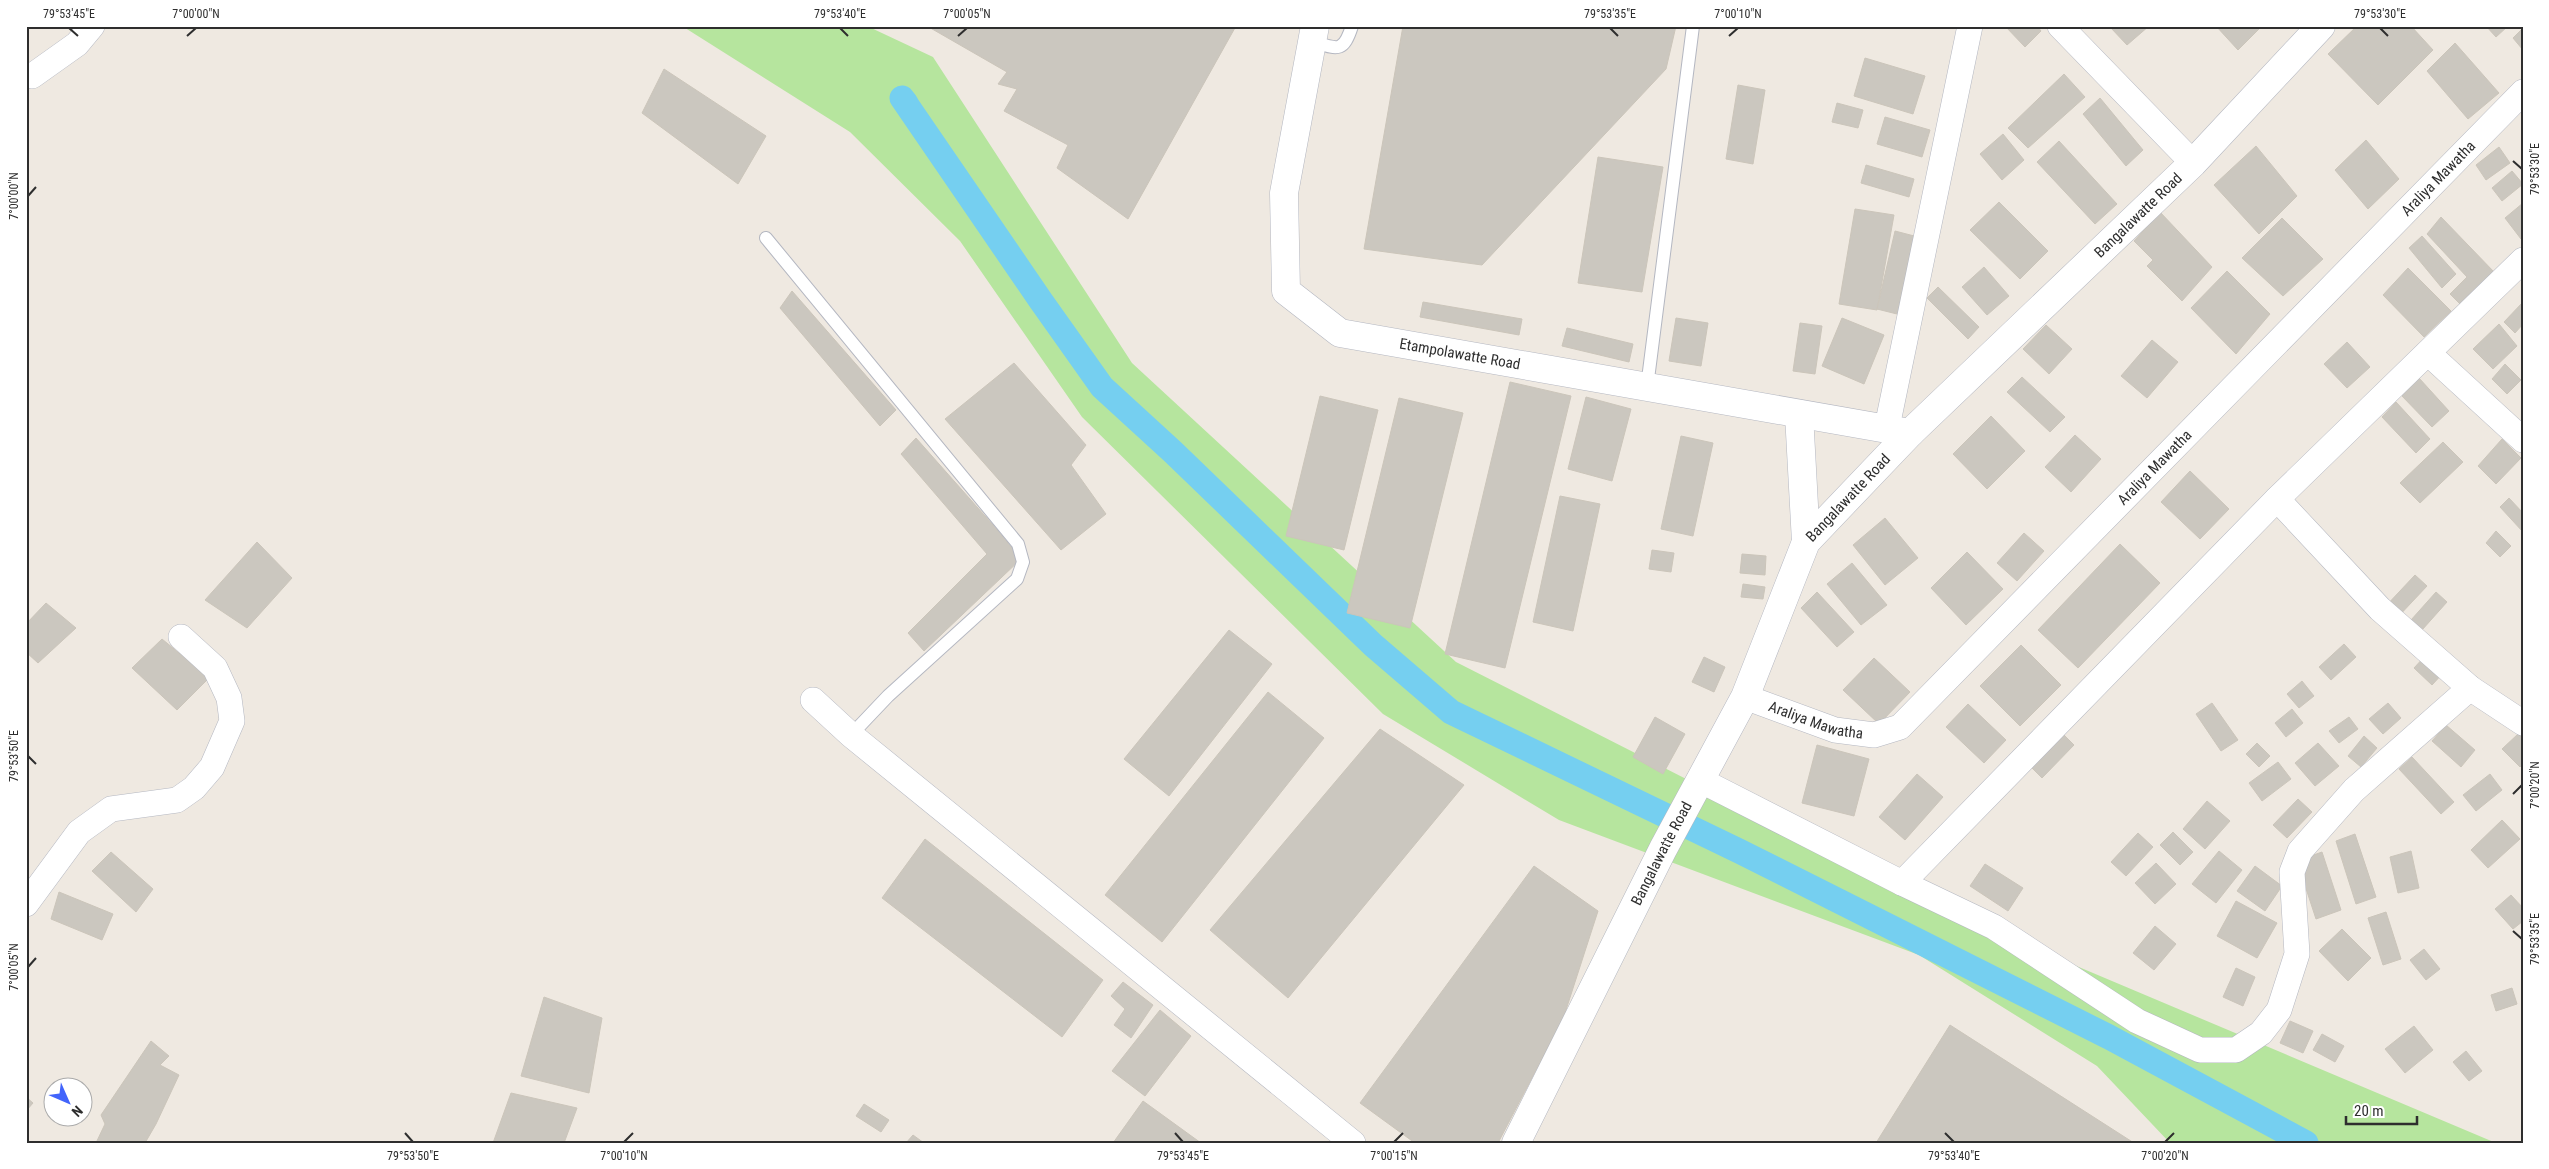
<svg xmlns="http://www.w3.org/2000/svg" width="2549" height="1169" viewBox="0 0 2549 1169" font-family="'Roboto Condensed',sans-serif">
<style>
.green{fill:#b6e59e}
.lines{fill:none;stroke-linecap:round;stroke-linejoin:round}
.canal{stroke:#75cff0;stroke-width:25}
.building{fill:#cbc7bf;stroke:#cbc5ba}
.service-casing{stroke:#b4b7c1;stroke-width:14}
.minor-casing{stroke:#b4b7c1;stroke-width:26}
.tertiary-casing{stroke:#b4b7c1;stroke-width:29}
.service{stroke:#fff;stroke-width:12}
.minor{stroke:#fff;stroke-width:25}
.tertiary{stroke:#fff;stroke-width:28}
.ticks{fill:none;stroke:#2e2e2e;stroke-width:2}
.labels{text-anchor:middle;stroke-width:5;stroke-linejoin:round;paint-order:stroke}
.street-label{font-size:15px;fill:#2e2e2e;stroke:#fff}
.neatline{fill:none;stroke:#2e2e2e;stroke-width:2}
.ticks-label{font-size:12px;text-anchor:middle;fill:#2e2e2e}
</style>
<rect width="100%" height="100%" fill="#efe9e1"/>
<!-- green -->
<path class="green" d="M682 26H867L933 57 1132 363 1456 662 1946 911 2496 1143H2170L2097 1066 1919 955 1559 820 1383 714 1082 417 960 241 850 132Z"/>
<g class="lines">
<!-- canal -->
<path class="canal" d="M906 103 902 98 1041 301 1102 387 1173 452 1373 645 1451 712 1739 851 2109 1037 2306 1143"/>
</g>
<!-- building -->
<g class="building">
<path d="M927 26H1236L1128 219 1057 168 1068 145 1004 111 1017 89 998 84 1007 72Z"/>
<path d="M1403 26H1676L1666 69 1482 265 1364 249Z"/>
<path d="M2005 26H2037L2041 31 2025 47Z"/>
<path d="M2113 26H2149L2127 45 2111 28Z"/>
<path d="M2216 26H2262L2238 50Z"/>
<path d="M2357 26H2411L2433 50 2378 105 2328 54Z"/>
<path d="M2486 26H2508L2496 37Z"/>
<path d="M2523 28V50L2513 38Z"/>
<path d="M2455 43 2499 93 2468 119 2427 71Z"/>
<path d="M1865 58 1925 76 1913 114 1854 96Z"/>
<path d="M664 69 766 136 738 184 642 113Z"/>
<path d="M2064 74 2085 97 2028 148 2008 128Z"/>
<path d="M1738 85 1765 90 1753 164 1726 159Z"/>
<path d="M2100 98 2143 150 2126 166 2083 114Z"/>
<path d="M1837 103 1863 110 1858 128 1832 122Z"/>
<path d="M1885 117 1930 130 1922 157 1877 144Z"/>
<path d="M2003 134 2024 160 2002 180 1980 154Z"/>
<path d="M2366 140 2399 179 2368 209 2335 170Z"/>
<path d="M2059 141 2117 204 2095 224 2037 162Z"/>
<path d="M2256 146 2297 196 2259 234 2214 185Z"/>
<path d="M2499 147 2510 163 2486 180 2476 165Z"/>
<path d="M1598 157 1663 167 1642 292 1578 283Z"/>
<path d="M1866 165 1914 179 1909 197 1861 183Z"/>
<path d="M2512 171 2523 184 2502 201 2492 188Z"/>
<path d="M1999 202 2048 251 2020 279 1970 230Z"/>
<path d="M2523 203V237L2521 239 2505 218Z"/>
<path d="M1855 209 1894 215 1877 310 1839 304Z"/>
<path d="M2160 212 2212 267 2182 301 2147 266 2153 260 2134 241Z"/>
<path d="M2441 217 2495 273 2464 308 2450 294 2467 277 2427 234Z"/>
<path d="M2282 218 2323 259 2283 296 2242 258Z"/>
<path d="M1895 231 1918 237 1901 315 1877 309Z"/>
<path d="M2422 236 2456 274 2442 288 2409 248Z"/>
<path d="M1984 267 2009 296 1987 315 1962 287Z"/>
<path d="M2408 268 2451 311 2424 337 2383 295Z"/>
<path d="M2227 271 2270 314 2236 354 2191 308Z"/>
<path d="M1938 287 1979 327 1968 339 1927 298Z"/>
<path d="M792 291 896 410 880 426 780 308Z"/>
<path d="M1423 302 1522 319 1519 335 1420 317Z"/>
<path d="M2523 302V324L2515 333 2504 322Z"/>
<path d="M1676 318 1708 323 1701 366 1669 361Z"/>
<path d="M1842 318 1884 335 1864 384 1822 366Z"/>
<path d="M1800 323 1822 326 1815 374 1793 371Z"/>
<path d="M2499 324 2517 346 2493 369 2473 349Z"/>
<path d="M2046 325 2072 349 2049 374 2023 349Z"/>
<path d="M1567 328 1633 344 1629 362 1562 346Z"/>
<path d="M2152 340 2178 362 2147 398 2121 376Z"/>
<path d="M2347 342 2370 367 2347 388 2324 364Z"/>
<path d="M1014 363 1086 445 1071 465 1106 514 1061 550 945 419Z"/>
<path d="M2505 364 2521 380 2507 394 2492 379Z"/>
<path d="M2022 377 2065 417 2050 432 2007 392Z"/>
<path d="M2419 378 2449 411 2432 427 2401 395Z"/>
<path d="M1510 382 1571 396 1505 668 1445 654Z"/>
<path d="M1320 396 1378 410 1344 550 1286 536Z"/>
<path d="M1586 397 1631 409 1612 481 1568 469Z"/>
<path d="M1399 398 1463 413 1410 628 1347 613Z"/>
<path d="M2396 402 2430 439 2416 453 2382 417Z"/>
<path d="M1991 416 2025 451 1987 489 1953 454Z"/>
<path d="M2075 435 2101 459 2071 492 2045 467Z"/>
<path d="M1681 436 1713 443 1693 536 1661 529Z"/>
<path d="M916 438 993 525 1021 559 924 651 908 633 987 554 901 454Z"/>
<path d="M2502 439 2521 458 2496 484 2478 466Z"/>
<path d="M2443 442 2463 462 2420 503 2400 483Z"/>
<path d="M2190 471 2229 509 2200 539 2161 502Z"/>
<path d="M1560 496 1600 504 1573 631 1533 622Z"/>
<path d="M2509 498 2523 513V532L2500 507Z"/>
<path d="M1885 518 1918 558 1885 585 1853 545Z"/>
<path d="M2496 531 2511 546 2500 557 2486 543Z"/>
<path d="M2024 533 2044 551 2017 581 1997 563Z"/>
<path d="M257 542 292 578 247 628 205 600Z"/>
<path d="M2120 544 2160 583 2078 668 2038 630Z"/>
<path d="M1652 550 1674 553 1671 572 1649 569Z"/>
<path d="M1967 552 2003 589 1966 625 1931 588Z"/>
<path d="M1742 554 1766 556 1765 575 1740 573Z"/>
<path d="M1852 563 1887 605 1861 625 1827 584Z"/>
<path d="M2415 575 2427 586 2396 619 2384 608Z"/>
<path d="M1743 584 1765 587 1763 599 1741 597Z"/>
<path d="M1817 592 1854 632 1837 647 1801 608Z"/>
<path d="M2436 592 2447 602 2422 630 2411 620Z"/>
<path d="M46 603 76 628 38 663 26 652V624Z"/>
<path d="M1229 630 1272 664 1169 796 1124 759Z"/>
<path d="M162 639 209 678 177 710 132 668Z"/>
<path d="M2344 644 2356 657 2331 680 2319 667Z"/>
<path d="M2021 645 2061 685 2020 726 1980 686Z"/>
<path d="M2426 655 2444 672 2432 685 2414 668Z"/>
<path d="M1704 657 1725 667 1714 692 1692 682Z"/>
<path d="M1874 658 1910 692 1879 724 1843 690Z"/>
<path d="M2302 681 2314 696 2299 708 2287 694Z"/>
<path d="M1268 692 1324 738 1162 942 1105 895Z"/>
<path d="M2212 703 2238 740 2221 751 2196 714Z"/>
<path d="M2388 703 2401 718 2383 734 2369 719Z"/>
<path d="M1968 704 2006 740 1984 763 1946 727Z"/>
<path d="M2292 709 2303 723 2286 737 2275 723Z"/>
<path d="M1655 717 1685 734 1663 774 1633 757Z"/>
<path d="M2349 717 2358 729 2339 743 2329 731Z"/>
<path d="M2446 725 2475 750 2461 767 2432 741Z"/>
<path d="M1380 729 1464 785 1288 998 1210 930Z"/>
<path d="M2062 733 2074 745 2042 778 2030 766Z"/>
<path d="M2518 734 2523 739V764L2520 767 2502 749Z"/>
<path d="M2364 736 2377 748 2361 767 2348 756Z"/>
<path d="M2257 743 2270 756 2259 767 2246 754Z"/>
<path d="M2318 743 2339 766 2315 786 2295 763Z"/>
<path d="M1817 745 1869 759 1854 816 1802 803Z"/>
<path d="M2412 757 2454 802 2441 814 2399 769Z"/>
<path d="M2278 762 2291 779 2262 801 2249 783Z"/>
<path d="M1917 774 1943 797 1905 840 1879 817Z"/>
<path d="M2490 774 2502 790 2476 811 2463 795Z"/>
<path d="M2298 799 2312 812 2287 838 2273 825Z"/>
<path d="M2207 801 2230 821 2205 849 2183 829Z"/>
<path d="M2502 820 2520 839 2488 868 2471 850Z"/>
<path d="M2173 832 2193 852 2180 865 2160 845Z"/>
<path d="M2138 833 2153 847 2126 876 2111 862Z"/>
<path d="M2355 834 2376 897 2356 904 2336 841Z"/>
<path d="M925 839 1103 980 1062 1037 882 898Z"/>
<path d="M2219 851 2242 870 2216 903 2192 884Z"/>
<path d="M2411 851 2419 888 2398 893 2390 857Z"/>
<path d="M111 852 153 889 136 912 92 871Z"/>
<path d="M2322 852 2341 910 2316 919 2297 861Z"/>
<path d="M2156 863 2176 884 2155 904 2135 883Z"/>
<path d="M1985 864 2023 888 2008 911 1970 886Z"/>
<path d="M1534 866 1598 911 1564 1016 1498 1143H1415L1360 1103Z"/>
<path d="M2255 866 2282 886 2265 911 2237 891Z"/>
<path d="M59 892 113 914 102 940 51 919Z"/>
<path d="M2511 895 2523 908V921L2513 929 2495 909Z"/>
<path d="M2236 901 2277 923 2257 958 2217 936Z"/>
<path d="M2386 912 2401 959 2383 965 2368 918Z"/>
<path d="M2155 926 2176 944 2154 970 2133 953Z"/>
<path d="M2342 929 2371 958 2348 981 2319 951Z"/>
<path d="M2424 949 2440 969 2426 980 2410 960Z"/>
<path d="M2236 968 2255 977 2243 1006 2223 997Z"/>
<path d="M1123 982 1153 1005 1131 1038 1114 1025 1125 1009 1111 996Z"/>
<path d="M2512 988 2517 1004 2496 1011 2491 995Z"/>
<path d="M544 997 602 1018 589 1093 521 1076Z"/>
<path d="M1160 1010 1191 1036 1145 1096 1112 1071Z"/>
<path d="M2290 1021 2313 1031 2303 1053 2280 1043Z"/>
<path d="M1950 1025 2134 1143H1876Z"/>
<path d="M2414 1026 2433 1050 2405 1073 2385 1049Z"/>
<path d="M2322 1034 2344 1046 2335 1062 2313 1050Z"/>
<path d="M151 1041 169 1056 160 1065 179 1075 156 1124 145 1143H96L105 1124 101 1115Z"/>
<path d="M2466 1051 2482 1071 2469 1081 2453 1062Z"/>
<path d="M511 1093 577 1108 564 1143H493Z"/>
<path d="M26 1097 33 1103 26 1111Z"/>
<path d="M1143 1101 1201 1143H1113Z"/>
<path d="M864 1104 889 1120 881 1132 856 1116Z"/>
<path d="M913 1135 924 1143H906Z"/>
</g>
<g class="lines">
<!-- service casing -->
<g class="service-casing">
<g id="service">
<path d="M1312 41C1337 49 1343 54 1352 26"/>
<path d="M766 238 1018 544 1023 562 1017 579 888 696 851 735"/>
<path d="M1647 387 1693 26"/>
</g>
</g>
<!-- minor casing -->
<g class="minor-casing">
<g id="minor">
<path d="M2060 26 2193 163"/>
<path d="M26 75 32 76 77 44 92 26"/>
<path d="M2428 353 2523 440"/>
<path d="M1887 427 1970 26"/>
<path d="M2277 499 2380 609 2470 688 2523 723"/>
<path id="s1" d="M1745 697 1835 730 1874 735 1900 727 2523 92"/>
<path d="M813 700 851 735 1353 1143"/>
<path d="M1700 780 1902 883 1994 927 2137 1021 2200 1050H2236L2261 1033 2279 1010 2297 954 2292 872 2300 851 2354 790 2470 688"/>
<path d="M1902 883 2277 499 2523 260"/>
<path d="M26 904 79 832 111 809 177 800 194 788 212 767 232 721 229 698 215 668 181 637"/>
</g>
</g>
<!-- tertiary casing -->
<g class="tertiary-casing">
<g id="tertiary">
<path id="s2" d="M1315 26 1284 193 1286 291 1340 333 1910 433"/>
<path d="M1799 414 1806 542"/>
<path id="s3" d="M1516 1143 1663 849 1745 697 1806 542 1910 433 2193 163 2321 26"/>
</g>
</g>
<!-- service -->
<use href="#service" class="service"/>
<!-- minor -->
<use href="#minor" class="minor"/>
<!-- tertiary -->
<use href="#tertiary" class="tertiary"/>
</g>
<!-- ticks -->
<path class="ticks" d="M69 28 78 36M840 28 848 36M1610 28 1618 36M2380 28 2388 36M187 36 196 28M958 36 967 28M1729 36 1738 28M2513 161 2522 169M28 196 36 187M28 756 36 764M2513 794 2522 785M2513 931 2522 939M28 967 36 958M405 1133 413 1142M1175 1133 1183 1142M1945 1133 1954 1142M624 1142 633 1133M1394 1142 1403 1133M2165 1142 2174 1133"/>
<g class="labels">
<!-- street labels -->
<g class="street-label">
<text dy="5" stroke="none"><textPath href="#s1" startOffset="931">Araliya Mawatha</textPath></text>
<text dy="5" stroke="none"><textPath href="#s3" startOffset="1134">Bangalawatte Road</textPath></text>
<text dy="5" stroke="none"><textPath href="#s2" startOffset="458">Etampolawatte Road</textPath></text>
<text dy="5" stroke="none"><textPath href="#s1" startOffset="526">Araliya Mawatha</textPath></text>
<text dy="5" stroke="none"><textPath href="#s3" startOffset="729">Bangalawatte Road</textPath></text>
<text dy="5" stroke="none"><textPath href="#s1" startOffset="75">Araliya Mawatha</textPath></text>
<text dy="5" stroke="none"><textPath href="#s3" startOffset="324">Bangalawatte Road</textPath></text>
</g>
</g>
<!-- border -->
<rect width="2549" height="1169" fill="none" stroke="#ffffff" stroke-width="55"/>
<!-- north arrow -->
<g transform="translate(68 1102) rotate(135)"><circle r="24" fill="#ffffff" stroke="#ababab"/>
<path d="M0-4L9 19L0 12L-9 19Z" fill="#4264fb"/>
<text y="-8" font-size="14" font-weight="bold" text-anchor="middle" fill="#2e2e2e">N</text>
</g>
<!-- scale -->
<path d="M2346 1116v8h71v-8" fill="none" stroke="#2e2e2e" stroke-width="2.5"/>
<text x="2354" y="1116" font-size="15" fill="#2e2e2e" stroke="#ffffff" stroke-width="4" paint-order="stroke">20 m</text>
<rect x="28" y="28" width="2494" height="1114" class="neatline"/>
<g class="ticks-label">
<text x="69" y="18">79°53'45"E</text>
<text x="196" y="18">7°00'00"N</text>
<text x="840" y="18">79°53'40"E</text>
<text x="967" y="18">7°00'05"N</text>
<text x="1610" y="18">79°53'35"E</text>
<text x="1738" y="18">7°00'10"N</text>
<text x="2380" y="18">79°53'30"E</text>
<text transform="translate(2535 169) rotate(-90)" y="4">79°53'30"E</text>
<text transform="translate(14 196) rotate(-90)" y="4">7°00'00"N</text>
<text transform="translate(14 756) rotate(-90)" y="4">79°53'50"E</text>
<text transform="translate(2535 785) rotate(-90)" y="4">7°00'20"N</text>
<text transform="translate(2535 939) rotate(-90)" y="4">79°53'35"E</text>
<text transform="translate(14 967) rotate(-90)" y="4">7°00'05"N</text>
<text x="413" y="1160">79°53'50"E</text>
<text x="624" y="1160">7°00'10"N</text>
<text x="1183" y="1160">79°53'45"E</text>
<text x="1394" y="1160">7°00'15"N</text>
<text x="1954" y="1160">79°53'40"E</text>
<text x="2165" y="1160">7°00'20"N</text>
</g>
</svg>
